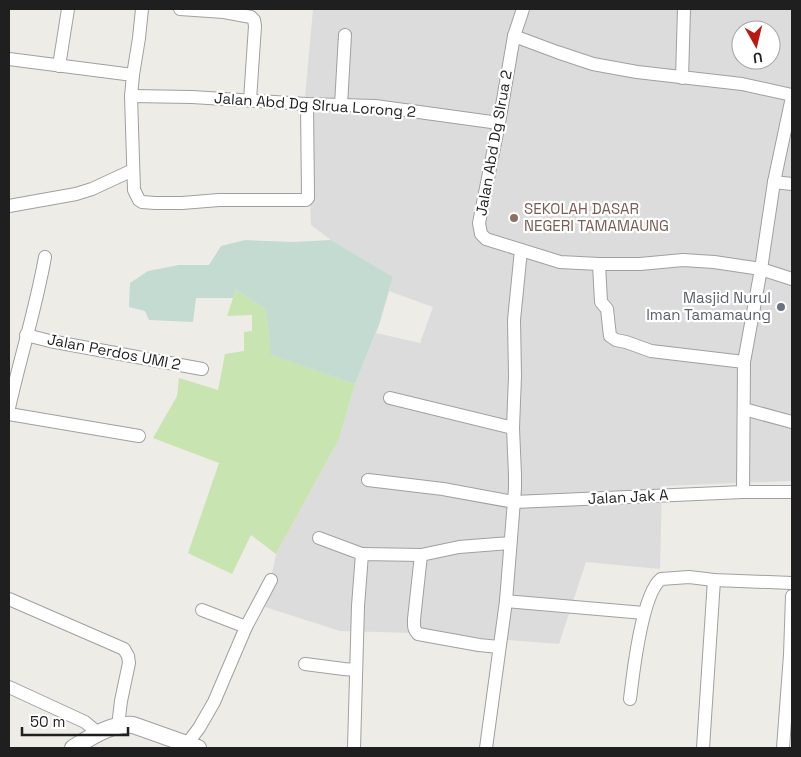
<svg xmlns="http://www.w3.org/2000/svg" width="801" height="757" viewBox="0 0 801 757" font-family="'Space Grotesk',sans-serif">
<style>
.residential{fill:#dddcdc;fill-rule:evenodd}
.grass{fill:#c8e4b0}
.wetland{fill:#c4dbd1}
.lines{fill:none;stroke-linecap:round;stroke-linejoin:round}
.minor-casing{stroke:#a0a0a0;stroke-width:14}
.tertiary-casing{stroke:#a0a0a0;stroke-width:18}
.minor{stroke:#fff;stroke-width:12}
.tertiary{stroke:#fff;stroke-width:16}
.education-dot{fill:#8d6e63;stroke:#fff;stroke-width:2}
.worship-dot{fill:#6b7280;stroke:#fff;stroke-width:2}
.labels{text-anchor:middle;stroke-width:4.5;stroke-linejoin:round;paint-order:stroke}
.street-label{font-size:15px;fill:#1f1f1f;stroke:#fff}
.education-label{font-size:15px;fill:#785e54;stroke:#fff;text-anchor:start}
.worship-label{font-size:15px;fill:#5b616d;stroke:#fff;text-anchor:end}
</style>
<rect width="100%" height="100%" fill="#eeece6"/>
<!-- residential -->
<path class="residential" d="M313 9H792V481L662 486 660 569 586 562 559 644 415 633 340 631 265 607 276 554 339 439 355 384 376 333 420 343 433 307 389 291 393 277 331 240 311 225 305 97ZM741 30H771V60H741Z"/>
<!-- grass -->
<path class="grass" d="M236 289 266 310 272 355 355 384 339 439 276 554 251 535 232 574 188 553 219 463 153 438 177 396 179 378 218 390 225 354 244 351V332L252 331V315L227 316Z"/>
<!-- wetland -->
<path class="wetland" d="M245 240 293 242 331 240 393 277 379 325 355 384 271 355 266 310 236 289 233 298H196L193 322 149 320 145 311 129 307 130 283 148 271 179 265H209L221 246Z"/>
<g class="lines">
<!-- minor casing -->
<g class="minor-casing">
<g id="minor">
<path d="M142 9 139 38 133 75 131 96 134 190 139 200 142 202 155 203H182L219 200H306L308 198 307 104"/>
<path d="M180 9 224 12 251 17 254 20 255 26 250 100"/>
<path d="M523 9 514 36 499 123 479 223 481 234 486 239 560 262 599 264H640L683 260 714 262 761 269 792 279"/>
<path d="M514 36 557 52 593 64 637 72 742 84 792 95"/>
<path d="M9 59 133 75"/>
<path d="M59 66 68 9"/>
<path d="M682 78 684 9"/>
<path d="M131 96 192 97 307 104 375 106 499 123"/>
<path d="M341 105 345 35"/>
<path d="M774 182 792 184"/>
<path d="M9 206 76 194 92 189 133 170"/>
<path d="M599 264 601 302 607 309 610 336 616 340 626 342 651 351 744 362"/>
<path d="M26 335 50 341 202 369"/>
<path d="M390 398 513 428"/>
<path d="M9 408C20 358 36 308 45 257"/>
<path d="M744 409 792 422"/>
<path d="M9 414 139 436"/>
<path d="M368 480 443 489 514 502 743 492H792"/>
<path d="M743 492 744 362 761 269 774 182 792 97"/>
<path d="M319 538 362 554"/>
<path d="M421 555 414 619C414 625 413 629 418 634L479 645 499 647"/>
<path d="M9 599 124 649 128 656 129 663 121 701 118 726"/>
<path d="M506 601 644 613"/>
<path d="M202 610 246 627"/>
<path d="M305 664 344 669 356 670"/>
<path d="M9 687 85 722 98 733"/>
<path d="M630 699C633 673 642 594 661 579L689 577 714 580 792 583"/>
<path d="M184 748 199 728 214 702 246 627 271 580"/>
<path d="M354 748 358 606 362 554 421 555 459 547 510 543"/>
<path d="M486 748 506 601 515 488V475L513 428 515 376 514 320 521 250"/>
<path d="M703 748 714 580"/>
<path d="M783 748 790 655 792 596"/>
</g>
</g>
<!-- tertiary casing -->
<g class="tertiary-casing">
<path id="tertiary" d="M73 748C91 737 111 723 133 725L198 748"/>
</g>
<!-- minor -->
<use href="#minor" class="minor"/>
<!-- tertiary -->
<use href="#tertiary" class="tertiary"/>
</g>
<!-- markers -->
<circle class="education-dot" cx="514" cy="218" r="5"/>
<circle class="worship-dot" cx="781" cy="307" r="5"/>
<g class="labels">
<!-- street labels -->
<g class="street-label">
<text transform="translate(315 105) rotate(4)" y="5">Jalan Abd Dg SIrua Lorong 2</text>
<text transform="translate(494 143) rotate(-80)" y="5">Jalan Abd Dg SIrua 2</text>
<text transform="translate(114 352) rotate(11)" y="5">Jalan Perdos UMI 2</text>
<text transform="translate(628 497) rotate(-3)" y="5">Jalan Jak A</text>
</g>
<!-- education labels -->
<g class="education-label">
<text x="524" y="214">SEKOLAH DASAR<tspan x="524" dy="17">NEGERI TAMAMAUNG</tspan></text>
</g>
<!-- worship labels -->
<g class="worship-label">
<text x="771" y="303">Masjid Nurul<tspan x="771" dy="17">Iman Tamamaung</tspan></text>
</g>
</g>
<!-- border -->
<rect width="801" height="757" fill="none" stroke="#1f1f1f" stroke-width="20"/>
<!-- north arrow -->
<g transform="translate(756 45) rotate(172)"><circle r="24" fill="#ffffff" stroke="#a5a5a5"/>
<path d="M0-4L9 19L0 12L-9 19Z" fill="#ba1913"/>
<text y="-8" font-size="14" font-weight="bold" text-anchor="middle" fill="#1f1f1f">U</text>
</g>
<!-- scale -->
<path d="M22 727v8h106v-8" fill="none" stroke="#1f1f1f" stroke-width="2.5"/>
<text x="30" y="727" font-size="15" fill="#1f1f1f" stroke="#ffffff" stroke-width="4" paint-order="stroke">50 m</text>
</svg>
